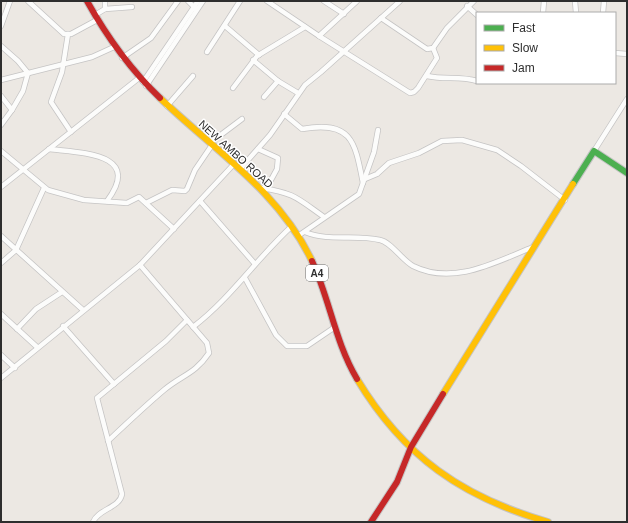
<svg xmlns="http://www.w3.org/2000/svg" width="628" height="523" viewBox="0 0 628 523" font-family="Arial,sans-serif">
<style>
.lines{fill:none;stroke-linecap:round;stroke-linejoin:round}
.street-casing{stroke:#c5c4c4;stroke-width:6}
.fast-casing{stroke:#c5c4c4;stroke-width:8}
.slow-casing{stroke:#c5c4c4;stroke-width:8}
.jam-casing{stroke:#c5c4c4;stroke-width:8}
.street{stroke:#fcfcfb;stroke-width:4.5}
.fast{stroke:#4caf50;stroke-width:6}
.slow{stroke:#ffc107;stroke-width:6}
.jam{stroke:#c62828;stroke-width:6}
.labels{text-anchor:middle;stroke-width:3;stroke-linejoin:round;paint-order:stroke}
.shield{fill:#fff;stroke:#6d6d6d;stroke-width:1}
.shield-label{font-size:10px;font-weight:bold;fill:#2e2e2e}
.street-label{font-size:11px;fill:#2e2e2e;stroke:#fff}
</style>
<rect width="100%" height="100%" fill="#ece8e3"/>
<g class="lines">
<!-- street casing -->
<g class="street-casing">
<g id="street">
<path d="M28 1 64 34H71L97 20"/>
<path d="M188 1 196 9"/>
<path d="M267 1 319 36 410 93 414 92 418 88 437 58 433 48"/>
<path d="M324 1 344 14"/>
<path d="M575 1 576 13"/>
<path d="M467 6 477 15"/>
<path d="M105 9 132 7"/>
<path d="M543 13 544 1"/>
<path d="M603 13 604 1"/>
<path d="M95 15 105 9V1"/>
<path d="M381 18 427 49 433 48 447 28 474 1"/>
<path d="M1 26 10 1"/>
<path d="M225 26 259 55"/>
<path d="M68 34 62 72 51 102 71 132"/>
<path d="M319 36 357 1"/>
<path d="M1 46 18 61 28 73 23 91 12 110"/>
<path d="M207 52 240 1"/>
<path d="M615 53 627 54"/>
<path d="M122 58 151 38 178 1"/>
<path d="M253 60 278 81 298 93"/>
<path d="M427 76C444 80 460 76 477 81"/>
<path d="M1 80 92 57 114 47"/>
<path d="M143 82 198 1"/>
<path d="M146 86 203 1"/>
<path d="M233 88 257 56 305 27"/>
<path d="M1 96 12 110 1 125"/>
<path d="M264 97 278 81"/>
<path d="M167 106 193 76"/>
<path d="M284 114 302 129C352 120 355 142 363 183"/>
<path d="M210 143 242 119"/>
<path d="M49 149C82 153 143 153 107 201"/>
<path d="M258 149 278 158 277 169 266 189"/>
<path d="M1 151 48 190 84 200 127 203 139 197 174 229"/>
<path d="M594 151 627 99"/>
<path d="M240 169 270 135 305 85 321 72 400 1"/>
<path d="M365 179 377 174 389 163 419 153 442 141 462 140 497 150 521 166 565 200"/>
<path d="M1 187 139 78"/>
<path d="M261 188C295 193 297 198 324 217"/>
<path d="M200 201 255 264"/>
<path d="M146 203 172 190 185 191 187 189 195 170 212 145"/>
<path d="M305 232C329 242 355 234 380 240 391 242 402 260 413 266 453 286 496 262 533 247"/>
<path d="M1 236 83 310"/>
<path d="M298 236 359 194 374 152 378 130"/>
<path d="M1 263 16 250 44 188"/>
<path d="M245 278 276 335 287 346H307L335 327"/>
<path d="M1 314 37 347"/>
<path d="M63 326 114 384"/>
<path d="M193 327C231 298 257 258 292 226"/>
<path d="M17 329 36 309 62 292"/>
<path d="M1 355 15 368"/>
<path d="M1 378 140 265 234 164"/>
<path d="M108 441C126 424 145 406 164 390 182 375 195 374 209 353L207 343 140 265"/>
<path d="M93 522C98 509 120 508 122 494L97 398 166 341 187 320"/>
</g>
</g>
<!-- fast casing -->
<g class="fast-casing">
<path id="fast" d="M573 184 594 151 627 173"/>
</g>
<!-- slow casing -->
<g class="slow-casing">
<g id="slow">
<path d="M160 98C214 150 279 191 312 261"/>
<path d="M357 379C404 457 462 497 548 522"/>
<path d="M443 394 573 184"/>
</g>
</g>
<!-- jam casing -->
<g class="jam-casing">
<g id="jam">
<path d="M87 1C107 37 130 69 160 98"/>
<path d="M312 261C330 300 335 342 357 379"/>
<path d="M371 522 397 482 411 447 443 394"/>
</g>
</g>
<!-- street -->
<use href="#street" class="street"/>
<!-- fast -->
<use href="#fast" class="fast"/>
<!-- slow -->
<use href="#slow" class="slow"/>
<!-- jam -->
<use href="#jam" class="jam"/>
</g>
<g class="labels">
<!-- shield labels -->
<rect class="shield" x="306" y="265" width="22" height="16" rx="3"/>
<g class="shield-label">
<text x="317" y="277">A4</text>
</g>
<!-- street labels -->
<g class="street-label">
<text transform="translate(236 154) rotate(42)" y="4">NEW AMBO ROAD</text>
</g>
</g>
<!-- border -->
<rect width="628" height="523" fill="none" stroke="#2e2e2e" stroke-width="4"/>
<!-- legend -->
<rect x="476" y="12" width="140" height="72" fill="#ffffff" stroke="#ababab"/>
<rect x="484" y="25" width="20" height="6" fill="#4caf50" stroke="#ababab"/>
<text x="512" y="32" font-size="12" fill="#2e2e2e">Fast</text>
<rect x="484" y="45" width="20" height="6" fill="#ffc107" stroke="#ababab"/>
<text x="512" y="52" font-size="12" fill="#2e2e2e">Slow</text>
<rect x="484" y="65" width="20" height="6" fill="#c62828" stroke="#ababab"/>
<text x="512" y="72" font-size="12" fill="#2e2e2e">Jam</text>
</svg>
